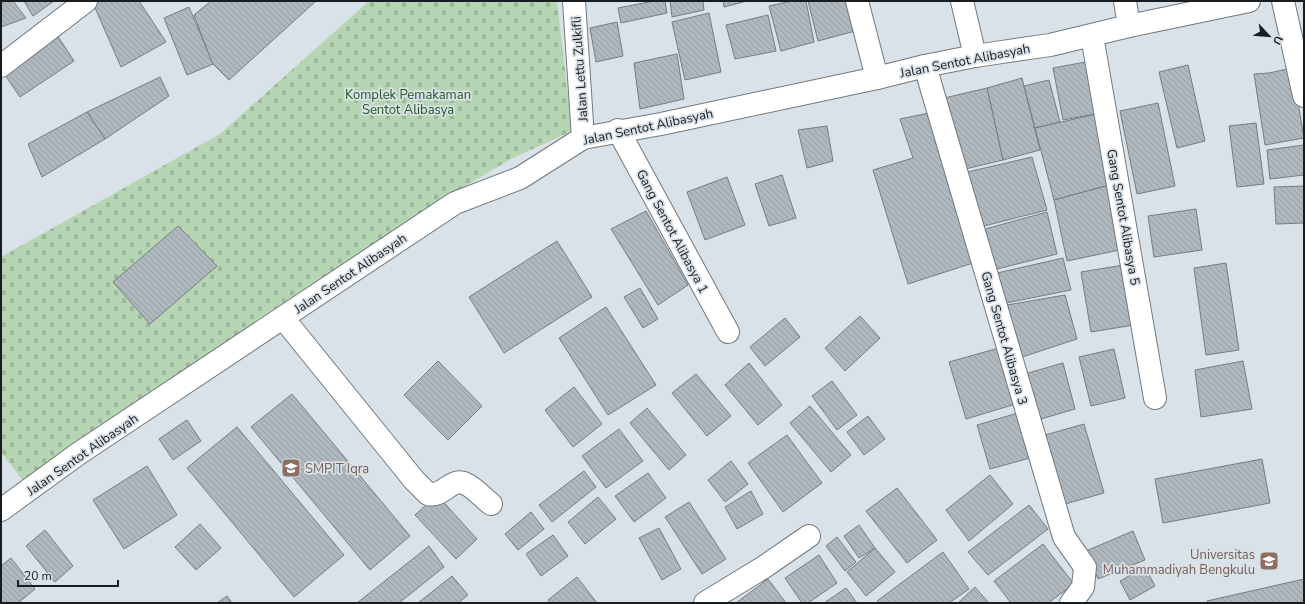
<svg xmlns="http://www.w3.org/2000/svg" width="1305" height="604" viewBox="0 0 1305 604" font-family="'Nunito Sans',sans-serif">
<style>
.cemetery{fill:url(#cemetery-stones)}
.building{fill:url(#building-back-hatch);stroke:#757d83}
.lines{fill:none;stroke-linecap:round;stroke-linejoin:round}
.minor-casing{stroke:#71797f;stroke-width:24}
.tertiary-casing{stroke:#71797f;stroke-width:24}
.minor{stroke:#fff;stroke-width:22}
.tertiary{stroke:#fff;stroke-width:22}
.labels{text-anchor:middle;stroke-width:3.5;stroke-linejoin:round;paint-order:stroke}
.street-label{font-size:13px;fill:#191c1f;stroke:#d9e1e9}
.park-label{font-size:13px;fill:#205a1d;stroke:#d9e1e9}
.education-label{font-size:13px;fill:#785e54;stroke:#d9e1e9;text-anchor:start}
</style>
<defs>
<pattern id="cemetery-stones" width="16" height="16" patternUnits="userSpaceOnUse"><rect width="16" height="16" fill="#b6d6b3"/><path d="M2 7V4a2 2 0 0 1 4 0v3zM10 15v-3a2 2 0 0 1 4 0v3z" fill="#9cb79a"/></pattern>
<pattern id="building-back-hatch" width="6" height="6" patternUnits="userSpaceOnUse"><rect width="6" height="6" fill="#b0b8bf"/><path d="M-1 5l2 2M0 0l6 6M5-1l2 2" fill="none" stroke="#979ea4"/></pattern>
</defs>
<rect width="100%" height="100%" fill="#d9e1e9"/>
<!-- cemetery -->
<path class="cemetery" d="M369 1H557L572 131 511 159 450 195 24 482 1 452V257L220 134Z"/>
<!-- building -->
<g class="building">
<path d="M1 1H13L26 18 1 27Z"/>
<path d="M24 1H54L33 16Z"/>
<path d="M92 1H139L166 42 121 67Z"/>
<path d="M211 1H316L229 80 212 63 194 15Z"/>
<path d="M654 1H665L667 13 621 23 618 8Z"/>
<path d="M670 1H703L704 10 672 17Z"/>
<path d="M723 1H747L724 7Z"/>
<path d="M792 1H806L814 42 781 51 769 6Z"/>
<path d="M808 1H852L859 30 818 41Z"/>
<path d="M189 7 213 64 187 75 164 18Z"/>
<path d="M709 13 721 72 685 80 672 22Z"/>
<path d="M768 15 776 51 735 59 726 25Z"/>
<path d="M617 22 623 56 596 62 590 28Z"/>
<path d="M57 35 74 61 20 97 3 72Z"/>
<path d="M677 54 684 99 640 109 634 63Z"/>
<path d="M1091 61 1101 113 1063 120 1053 68Z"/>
<path d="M1188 65 1205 141 1177 148 1159 72Z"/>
<path d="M1292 68 1304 138 1265 145 1254 74 1269 73Z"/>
<path d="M160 77 169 96 105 139 87 112Z"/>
<path d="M1022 78 1040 150 1003 160 987 88Z"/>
<path d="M1049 80 1060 122 1035 128 1024 86Z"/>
<path d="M987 88 1003 160 961 170 940 99Z"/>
<path d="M1158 103 1175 186 1137 194 1120 111Z"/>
<path d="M87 112 105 139 42 177 28 144Z"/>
<path d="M929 113 973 263 908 284 873 170 913 158 900 119Z"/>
<path d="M1101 113 1113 184 1054 200 1035 128Z"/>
<path d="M1256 123 1264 184 1237 187 1229 126Z"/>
<path d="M827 126 833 161 807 168 798 130Z"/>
<path d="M1304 145V175L1270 179 1267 150Z"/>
<path d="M1032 157 1047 210 976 228 959 174Z"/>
<path d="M782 175 796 218 769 226 755 184Z"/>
<path d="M727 177 745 225 705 240 687 192Z"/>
<path d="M1113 184 1129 248 1067 261 1054 200Z"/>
<path d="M1304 186V223L1276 224 1274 187Z"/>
<path d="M1196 209 1202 250 1154 257 1148 216Z"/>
<path d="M646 211 688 285 658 305 611 229Z"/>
<path d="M1047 212 1057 254 989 271 978 231Z"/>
<path d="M178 226 217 266 150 324 113 282Z"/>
<path d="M557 241 592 297 504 353 469 297Z"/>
<path d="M1063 258 1071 290 1001 304 993 274Z"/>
<path d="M1226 263 1239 350 1206 355 1194 268Z"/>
<path d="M1130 264 1140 324 1091 332 1081 272Z"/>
<path d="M640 288 658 319 643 328 624 297Z"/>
<path d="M1065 295 1077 339 1019 358 1007 305Z"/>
<path d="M606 307 656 385 608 415 559 338Z"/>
<path d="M860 316 880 338 845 371 825 348Z"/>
<path d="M785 318 800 337 765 366 750 347Z"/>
<path d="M999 348 1019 403 966 419 949 362Z"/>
<path d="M1114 349 1125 398 1091 406 1079 357Z"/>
<path d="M438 361 482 406 448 440 404 395Z"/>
<path d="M1243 361 1252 409 1201 417 1195 370Z"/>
<path d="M749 363 782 405 758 425 725 385Z"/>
<path d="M1063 363 1075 409 1034 421 1021 375Z"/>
<path d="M696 374 731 416 707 436 672 393Z"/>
<path d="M832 381 857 415 837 430 812 396Z"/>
<path d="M574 387 602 424 573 447 545 410Z"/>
<path d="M292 394 410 536 370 570 251 427Z"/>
<path d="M810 406 851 455 831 472 790 423Z"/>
<path d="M647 408 686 455 669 470 630 423Z"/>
<path d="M1018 413 1030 458 990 469 977 425Z"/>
<path d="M868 416 885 439 864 455 847 432Z"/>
<path d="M187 420 201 441 173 460 159 439Z"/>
<path d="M1084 424 1104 493 1058 506 1038 437Z"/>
<path d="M237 427 344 555 294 597 187 468Z"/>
<path d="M619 429 643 461 606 488 582 456Z"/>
<path d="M787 435 822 483 783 512 748 463Z"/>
<path d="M1262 459 1270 503 1163 523 1155 479Z"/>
<path d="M731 461 748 484 725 502 708 480Z"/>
<path d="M147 466 177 515 124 549 93 500Z"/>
<path d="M584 471 596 487 552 522 539 505Z"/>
<path d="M648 473 666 498 634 522 615 496Z"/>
<path d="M990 475 1013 504 969 541 946 510Z"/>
<path d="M897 488 937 540 907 563 866 511Z"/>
<path d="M751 491 763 514 737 529 725 507Z"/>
<path d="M437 495 477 539 456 559 415 515Z"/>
<path d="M598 497 616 519 585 544 568 522Z"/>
<path d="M689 502 726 559 702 574 665 517Z"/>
<path d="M1029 505 1048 529 988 575 968 552Z"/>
<path d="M531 512 544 529 518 550 505 534Z"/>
<path d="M200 524 221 548 196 570 175 547Z"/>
<path d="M859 525 875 548 859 558 844 536Z"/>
<path d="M659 528 681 569 662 580 639 538Z"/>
<path d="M45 530 73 566 55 582 26 546Z"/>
<path d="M1133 531 1145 560 1098 579 1086 551Z"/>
<path d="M553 535 568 556 541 576 526 554Z"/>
<path d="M837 537 856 562 845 571 826 546Z"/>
<path d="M1043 544 1074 584 1048 603H1011L994 581Z"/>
<path d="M429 546 444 567 399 603H357Z"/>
<path d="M875 548 895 572 866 596 847 572Z"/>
<path d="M943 552 969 589 949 603H879L877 601Z"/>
<path d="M819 555 837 583 808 603H802L785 578Z"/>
<path d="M11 558 35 589 18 603H1V566Z"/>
<path d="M1145 567 1155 586 1130 600 1120 581Z"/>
<path d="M452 576 468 595 458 603H418Z"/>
<path d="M577 577 597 603H550L548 600Z"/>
<path d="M768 579 786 603H736Z"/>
<path d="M1304 579V603H1208L1207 601Z"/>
<path d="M975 587 989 603H958Z"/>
<path d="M846 588 857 603H824Z"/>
<path d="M227 596 232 603H217Z"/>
</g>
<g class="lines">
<!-- minor casing -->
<g class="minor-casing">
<g id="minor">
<path d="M574 1 583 138"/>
<path d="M857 1 877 78"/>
<path d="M962 1 975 56"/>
<path d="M1125 1 1129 26"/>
<path d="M1283 1 1304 96"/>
<path d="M1092 36 1155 398"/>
<path d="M1 66 86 1"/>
<path d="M925 66 1064 537 1085 567 1083 587 1071 603"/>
<path d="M618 130 728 332"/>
<path d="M283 318 414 480 428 494C443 498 452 476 466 484 475 488 483 498 491 504"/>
<path d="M705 603 764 567 809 536"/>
</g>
</g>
<!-- tertiary casing -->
<g class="tertiary-casing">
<path id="tertiary" d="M1 510 78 454 455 203 520 178 583 138 661 124 877 78 925 66 975 56 1050 45 1129 26 1249 1"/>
</g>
<!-- minor -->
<use href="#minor" class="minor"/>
<!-- tertiary -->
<use href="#tertiary" class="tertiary"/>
</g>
<!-- icons -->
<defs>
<g id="school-square" transform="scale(1)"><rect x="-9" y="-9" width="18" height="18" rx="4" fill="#8d6e63" stroke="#d9e1e9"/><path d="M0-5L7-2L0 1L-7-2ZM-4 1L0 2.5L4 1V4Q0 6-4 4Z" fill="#fff"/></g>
<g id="university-square" transform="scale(1)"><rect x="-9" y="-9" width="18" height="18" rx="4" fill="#8d6e63" stroke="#d9e1e9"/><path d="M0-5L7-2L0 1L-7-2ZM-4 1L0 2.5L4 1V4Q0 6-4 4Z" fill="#fff"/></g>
</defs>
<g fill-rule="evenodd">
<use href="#school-square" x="291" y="468"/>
<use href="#university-square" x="1269" y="561"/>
</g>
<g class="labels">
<!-- street labels -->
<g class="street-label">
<text transform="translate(965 60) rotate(-11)" y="5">Jalan Sentot Alibasyah</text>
<text transform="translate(579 69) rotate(-94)" y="5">Jalan Lettu Zulkifli</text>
<text transform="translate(648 126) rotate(-12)" y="5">Jalan Sentot Alibasyah</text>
<text transform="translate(1124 217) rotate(80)" y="5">Gang Sentot Alibasya 5</text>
<text transform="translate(673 231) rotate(62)" y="5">Gang Sentot Alibasya 1</text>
<text transform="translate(350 273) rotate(-34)" y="5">Jalan Sentot Alibasyah</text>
<text transform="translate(1005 338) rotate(74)" y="5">Gang Sentot Alibasya 3</text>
<text transform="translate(82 454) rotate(-35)" y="5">Jalan Sentot Alibasyah</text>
</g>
<!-- park labels -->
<g class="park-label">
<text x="408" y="99">Komplek Pemakaman<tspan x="408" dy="15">Sentot Alibasya</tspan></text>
</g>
<!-- education labels -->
<g class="education-label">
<text x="305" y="473">SMPIT Iqra</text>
<text x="1255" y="559" text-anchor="end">Universitas<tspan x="1255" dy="15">Muhammadiyah Bengkulu</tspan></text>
</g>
</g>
<!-- border -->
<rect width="1305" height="604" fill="none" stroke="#191c1f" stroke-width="4"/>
<!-- north arrow -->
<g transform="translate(1269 36) rotate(116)" stroke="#d9e1e9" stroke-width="3" paint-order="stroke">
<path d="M0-3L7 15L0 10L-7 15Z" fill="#191c1f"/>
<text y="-6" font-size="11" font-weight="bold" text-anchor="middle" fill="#191c1f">U</text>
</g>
<!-- scale -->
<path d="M18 580v6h100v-6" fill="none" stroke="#191c1f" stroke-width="2"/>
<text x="24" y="580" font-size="12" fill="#191c1f" stroke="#d9e1e9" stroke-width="3" paint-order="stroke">20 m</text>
</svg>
